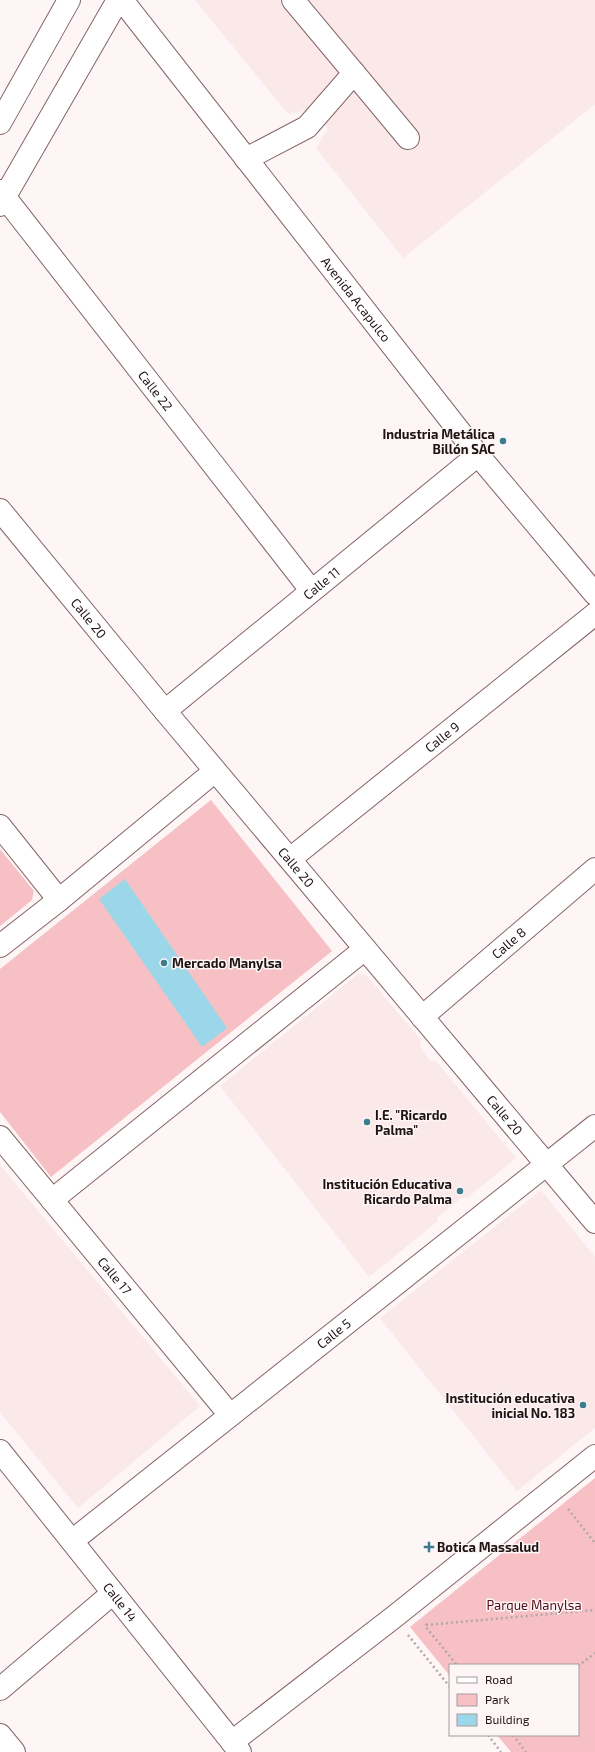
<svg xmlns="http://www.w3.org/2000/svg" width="595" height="1752" viewBox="0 0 595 1752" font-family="'Exo 2',sans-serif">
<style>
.built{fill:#fbe8e9}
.green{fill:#f7c0c4}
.building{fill:#9cd7e9}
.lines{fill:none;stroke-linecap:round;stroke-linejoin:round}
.minor-casing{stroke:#856467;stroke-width:24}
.path{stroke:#b1a7a9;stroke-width:2.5;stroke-dasharray:2 3;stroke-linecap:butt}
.minor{stroke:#fff;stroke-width:22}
.poi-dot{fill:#3b7c8f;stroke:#fdf5f6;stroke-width:1.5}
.labels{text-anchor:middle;stroke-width:3;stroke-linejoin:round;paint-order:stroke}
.street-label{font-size:13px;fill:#201315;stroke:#fdf5f6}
.poi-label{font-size:13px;font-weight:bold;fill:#201315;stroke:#fdf5f6;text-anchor:end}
.park-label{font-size:13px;fill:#4e0e1c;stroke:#fdf5f6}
</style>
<rect width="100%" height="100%" fill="#fdf5f6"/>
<!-- built -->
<g class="built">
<path d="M195 0H595V104L403 258 316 148 328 129 314 109 288 114Z"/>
<path d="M358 974H365L421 1040 420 1046 430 1061H436L516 1158 467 1198H461L437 1218 438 1221 369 1277 220 1086Z"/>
<path d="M0 1165 200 1406 78 1508 0 1412Z"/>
<path d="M541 1190 595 1257V1428L517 1491 380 1318Z"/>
</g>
<!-- green -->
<g class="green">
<path d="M211 800 332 951 51 1177 0 1112V969Z"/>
<path d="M0 849 34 891 32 900 0 926Z"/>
<path d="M595 1478V1752H511L497 1735H578V1665H450V1676L410 1627Z"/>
</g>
<!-- building -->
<path class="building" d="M125 879 227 1028 202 1047 99 899Z"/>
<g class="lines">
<!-- minor casing -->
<g class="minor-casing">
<g id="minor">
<path id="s1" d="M122 0 478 455 595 594"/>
<path d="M354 73 408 138"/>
<path d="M0 123 69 0"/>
<path d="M246 159 307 127 354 73 293 0"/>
<path id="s2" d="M0 191 311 590"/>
<path d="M0 205 118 0"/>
<path id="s3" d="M0 510 165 711 595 1222"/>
<path id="s4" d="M165 711 478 455"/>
<path d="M0 826 59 900"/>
<path id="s5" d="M290 859 595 614"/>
<path d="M0 946 59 900 215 771"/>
<path id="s6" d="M422 1017 595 869"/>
<path id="s7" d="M0 1137 230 1415"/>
<path d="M52 1200 365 949"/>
<path id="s8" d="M0 1451 240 1752"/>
<path id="s9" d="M72 1541 595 1126"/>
<path d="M0 1689 113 1593"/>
<path d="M0 1735 14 1752"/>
<path d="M232 1742 394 1617 595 1456"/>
</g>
</g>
<!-- path -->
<g class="path">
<path d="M568 1509 595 1543"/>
<path d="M427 1624 425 1626 457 1665"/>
<path d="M426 1625 595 1610"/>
<path d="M408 1635 450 1687"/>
<path d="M578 1666 595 1653"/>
<path d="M488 1735 501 1752"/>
<path d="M513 1735 526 1752"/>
</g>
<!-- minor -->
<use href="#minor" class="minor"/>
</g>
<!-- markers -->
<g class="poi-dot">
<circle cx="503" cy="441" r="4"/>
<circle cx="164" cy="963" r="4"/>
<circle cx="367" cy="1122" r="4"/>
<circle cx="460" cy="1191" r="4"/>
<circle cx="583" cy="1405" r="4"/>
<path d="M427 1541h4v4h4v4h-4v4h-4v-4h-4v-4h4z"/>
</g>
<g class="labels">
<!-- street labels -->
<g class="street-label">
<text dy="5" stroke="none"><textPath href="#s1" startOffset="380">Avenida Acapulco</textPath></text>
<text dy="5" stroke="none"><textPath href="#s2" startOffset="253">Calle 22</textPath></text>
<text dy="5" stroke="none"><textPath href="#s4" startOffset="202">Calle 11</textPath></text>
<text dy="5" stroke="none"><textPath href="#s3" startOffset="140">Calle 20</textPath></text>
<text dy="5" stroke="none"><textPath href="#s5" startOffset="195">Calle 9</textPath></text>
<text dy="5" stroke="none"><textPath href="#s3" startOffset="464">Calle 20</textPath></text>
<text dy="5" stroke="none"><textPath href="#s6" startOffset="114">Calle 8</textPath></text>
<text dy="5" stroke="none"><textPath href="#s3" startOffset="788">Calle 20</textPath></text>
<text dy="5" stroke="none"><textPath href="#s7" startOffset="180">Calle 17</textPath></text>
<text dy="5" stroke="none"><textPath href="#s9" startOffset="334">Calle 5</textPath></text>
<text dy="5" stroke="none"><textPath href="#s8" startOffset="193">Calle 14</textPath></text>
</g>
<!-- poi labels -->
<g class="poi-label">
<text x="495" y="439">Industria Metálica<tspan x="495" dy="15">Billón SAC</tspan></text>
<text x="172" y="968" text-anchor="start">Mercado Manylsa</text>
<text x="375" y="1120" text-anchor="start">I.E. "Ricardo<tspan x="375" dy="15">Palma"</tspan></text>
<text x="452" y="1189">Institución Educativa<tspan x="452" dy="15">Ricardo Palma</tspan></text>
<text x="575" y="1403">Institución educativa<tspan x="575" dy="15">inicial No. 183</tspan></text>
<text x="437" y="1552" text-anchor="start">Botica Massalud</text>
</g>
<!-- park labels -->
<g class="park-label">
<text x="534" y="1610">Parque Manylsa</text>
</g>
</g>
<!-- legend -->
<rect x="449" y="1664" width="130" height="72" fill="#fdf5f6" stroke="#a59b9c"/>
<rect x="457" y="1677" width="20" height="6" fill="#ffffff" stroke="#a59b9c"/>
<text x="485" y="1684" font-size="12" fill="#201315">Road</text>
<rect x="457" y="1694" width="20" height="12" fill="#f7c0c4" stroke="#a59b9c"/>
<text x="485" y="1704" font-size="12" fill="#201315">Park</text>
<rect x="457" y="1714" width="20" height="12" fill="#9cd7e9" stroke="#a59b9c"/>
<text x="485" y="1724" font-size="12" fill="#201315">Building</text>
</svg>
